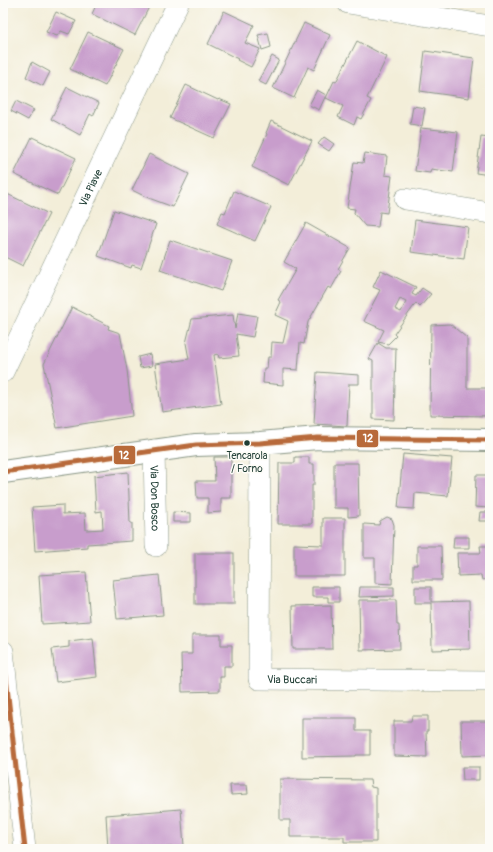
<svg xmlns="http://www.w3.org/2000/svg" width="493" height="852" viewBox="0 0 493 852" font-family="Pangolin,sans-serif">
<style>
.building{fill:#c89dcc;fill-rule:evenodd}
.lines{fill:none;stroke-linecap:round;stroke-linejoin:round}
.minor-casing{stroke:#899686;stroke-width:22}
.tertiary-casing{stroke:#899686;stroke-width:24}
.minor{stroke:#fff;stroke-width:21}
.tertiary{stroke:#fff;stroke-width:22}
.bus-1-casing{stroke:#fdfcf7;stroke-width:8}
.bus-1{stroke:#b86a3a;stroke-width:5}
.bus-dot{fill:#1f3d34;stroke:#fdfcf7;stroke-width:1.5}
.labels{text-anchor:middle;stroke-width:3;stroke-linejoin:round;paint-order:stroke}
.bus-label{font-size:10px;fill:#1f3d34;stroke:#fdfcf7}
.street-label{font-size:11px;fill:#1f3d34;stroke:#fdfcf7}
.line-badge{stroke:#fdfcf7;stroke-width:1.5}
.badge-label{font-size:11px;text-anchor:middle;font-weight:bold;fill:#fff}
</style>
<rect width="100%" height="100%" fill="#fdfcf7"/>
<filter id="ink" filterUnits="userSpaceOnUse"><feTurbulence type="fractalNoise" baseFrequency=".025" numOctaves="2"/><feDisplacementMap in="SourceGraphic" scale="8" xChannelSelector="R" yChannelSelector="G"/><feConvolveMatrix kernelMatrix="1 2 1 2 8 2 1 2 1" color-interpolation-filters="sRGB"/></filter>
<filter id="wash" filterUnits="userSpaceOnUse"><feTurbulence type="fractalNoise" baseFrequency=".012" numOctaves="4" result="noise"/><feDisplacementMap in="SourceGraphic" scale="16" xChannelSelector="R" yChannelSelector="G"/><feGaussianBlur stdDeviation="0.9" result="paint"/><feColorMatrix in="noise" values="0 0 0 0 0 0 0 0 0 0 0 0 0 0 0 0 0 1.4 0 .05"/><feComposite in="paint" operator="in"/></filter>
<g filter="url(#wash)">
<rect width="100%" height="100%" fill="#f3eed9"/>
<g id="blocks">
<!-- building -->
<g class="building">
<path d="M97 3H151L135 35 92 14Z"/>
<path d="M224 11 254 25 245 43 260 49 251 67 237 60 238 59 208 44Z"/>
<path d="M56 12 76 21 69 34 61 31 57 36 46 32Z"/>
<path d="M304 23 330 35 314 70 308 67 294 98 273 88Z"/>
<path d="M88 32 124 49 105 86 70 69Z"/>
<path d="M268 33 271 47 262 50 258 35Z"/>
<path d="M357 41 387 57 367 98 371 100 361 119 357 117 354 125 338 117 343 106 326 98 334 81 336 82Z"/>
<path d="M425 51 474 58 469 98 420 91Z"/>
<path d="M272 56 279 60 266 85 258 81Z"/>
<path d="M32 62 50 72 43 86 26 77Z"/>
<path d="M186 85 218 100 219 99 231 104 214 138 170 118Z"/>
<path d="M67 87 99 103 93 116 90 114 80 135 51 119Z"/>
<path d="M317 90 326 95 319 110 309 105Z"/>
<path d="M16 101 34 110 28 120 11 111Z"/>
<path d="M413 106 425 108 422 126 410 124Z"/>
<path d="M271 121 312 141 289 185 252 167 267 134 266 133Z"/>
<path d="M421 128 458 132 453 172 431 169 430 173 415 171Z"/>
<path d="M32 137 76 158 58 195 14 174Z"/>
<path d="M324 137 334 144 329 151 318 144Z"/>
<path d="M481 137 490 138V175L476 173Z"/>
<path d="M365 153 387 156 385 175 392 176 387 213 380 212 378 227 365 226 354 213 355 209 347 208 354 162 363 163Z"/>
<path d="M149 154 189 174 173 207 146 197 132 190Z"/>
<path d="M234 191 271 207 255 241 217 224 222 212 225 213Z"/>
<path d="M5 193 49 214 23 266 3 256V197Z"/>
<path d="M114 210 156 224 141 268 132 265 131 268 98 256Z"/>
<path d="M415 220 468 227 464 259 411 252Z"/>
<path d="M306 223 350 248 338 269 341 271 331 289 328 287 308 322 304 344 300 343 298 370 283 369V385L263 383 264 368H267L268 357H271L272 342 283 343 288 321 275 315 281 302 278 300 296 269 284 262Z"/>
<path d="M170 240 232 261 221 291 160 270Z"/>
<path d="M381 270 416 287 412 294 416 296 422 288 431 294 420 307 416 303 394 334 396 336 388 344 378 342 384 330 364 321 380 290 373 287ZM400 299 406 302 401 312 395 309Z"/>
<path d="M72 307 109 326 108 329 120 333 127 370 132 416 57 428 44 364Z"/>
<path d="M238 313 257 316 253 337 236 334 239 356 219 358 218 354 214 355 221 404 162 412 155 364 189 359 186 343 192 319 233 315 235 329Z"/>
<path d="M450 324 467 338V388H490V416L430 415 431 325Z"/>
<path d="M378 343 386 348H396L394 420 373 419V361L369 359Z"/>
<path d="M150 354 152 366 140 368 138 357Z"/>
<path d="M317 372 359 375V384H349L347 426 314 424Z"/>
<path d="M403 454 452 458 448 496 415 493 414 509 398 508Z"/>
<path d="M214 457H231V498H221V512L208 513V498H197L196 481H215Z"/>
<path d="M295 457H309V464H314V485H312V524H278L279 463H295Z"/>
<path d="M334 463H358L359 516 348 517V508H334Z"/>
<path d="M128 472 130 523H132V541L87 544V547L35 551 32 507 63 505V514L85 513 86 530 103 529 102 511 96 512 94 476Z"/>
<path d="M476 475H490V521H479L480 512H488V508L475 507Z"/>
<path d="M173 512 191 513V522H173Z"/>
<path d="M387 517 392 519 394 525 392 584 375 583V558H364V524L379 525 380 521Z"/>
<path d="M323 518H345V576H294V544L323 545Z"/>
<path d="M454 537H469V548H453Z"/>
<path d="M417 546H441L442 580H413V565H417Z"/>
<path d="M480 546H490V579L482 580 481 575 458 576 457 553H481Z"/>
<rect x="195" y="553" width="39" height="51"/>
<path d="M86 572 90 621 42 624 39 575Z"/>
<path d="M159 575 163 615 117 619 113 580Z"/>
<path d="M312 587H339V602H328V597H312Z"/>
<path d="M360 587H394V596L359 597Z"/>
<path d="M415 587H431V602L469 601 470 649 432 650 431 603H415Z"/>
<path d="M359 600H396L397 625H399L400 649 360 650Z"/>
<path d="M331 605 332 649H293L292 606Z"/>
<path d="M192 635H221V645H232V666H224V677H220V691L182 692 181 654H192Z"/>
<path d="M93 638 97 677 56 682 52 649 69 647V641Z"/>
<path d="M412 716H428V731H426L427 757 394 756V721H411Z"/>
<path d="M302 718H356V731H370V755H356V756L302 757Z"/>
<path d="M461 721H490V755L462 756Z"/>
<path d="M462 767H479V780H463Z"/>
<path d="M280 779 370 780 371 787 376 788V842H344V837H290V820H280Z"/>
<path d="M230 785H247L248 794 231 795Z"/>
<path d="M181 809 184 846 146 849H108L106 815Z"/>
</g>
</g>
</g>
<g filter="url(#ink)">
<use href="#blocks" fill-opacity="0" stroke="#899686" stroke-width="1"/>
<g class="lines">
<!-- minor casing -->
<g class="minor-casing">
<g id="minor">
<path d="M348 3 490 26"/>
<path d="M405 199 490 213"/>
<path id="s1" d="M3 372 178 3"/>
<path id="s2" d="M260 443 259 679 490 681"/>
<path id="s3" d="M154 450 156 546"/>
<path d="M3 651 25 849"/>
</g>
</g>
<!-- tertiary casing -->
<g class="tertiary-casing">
<path id="tertiary" d="M3 472 196 445 260 443 318 438 490 440"/>
</g>
<!-- minor -->
<use href="#minor" class="minor"/>
<!-- tertiary -->
<use href="#tertiary" class="tertiary"/>
<!-- bus-1 casing -->
<g class="bus-1-casing">
<g id="bus-1">
<path d="M3 472 196 445 260 443 318 438 490 440"/>
<path d="M3 651 25 849"/>
</g>
</g>
<!-- bus-1 -->
<use href="#bus-1" class="bus-1"/>
</g>
</g>
<!-- markers -->
<circle class="bus-dot" cx="247" cy="443" r="3.5"/>
<g class="labels">
<!-- bus labels -->
<g class="bus-label">
<text x="247" y="459">Tencarola<tspan x="247" dy="13">/ Forno</tspan></text>
</g>
<!-- street labels -->
<g class="street-label">
<text dy="4" stroke="none"><textPath href="#s1" startOffset="204">Via Piave</textPath></text>
<text dy="4" stroke="none"><textPath href="#s3" startOffset="48">Via Don Bosco</textPath></text>
<text dy="4" stroke="none"><textPath href="#s2" startOffset="269">Via Buccari</textPath></text>
</g>
</g>
<g class="line-badge">
<rect x="356" y="429" width="23" height="19" rx="4" fill="#b86a3a"/>
<rect x="113" y="445" width="23" height="20" rx="4" fill="#b86a3a"/>
</g>
<g class="badge-label">
<text x="368" y="442">12</text>
<text x="124" y="459">12</text>
</g>
<!-- margin -->
<rect width="493" height="852" fill="none" stroke="#fdfcf7" stroke-width="16"/>
</svg>
